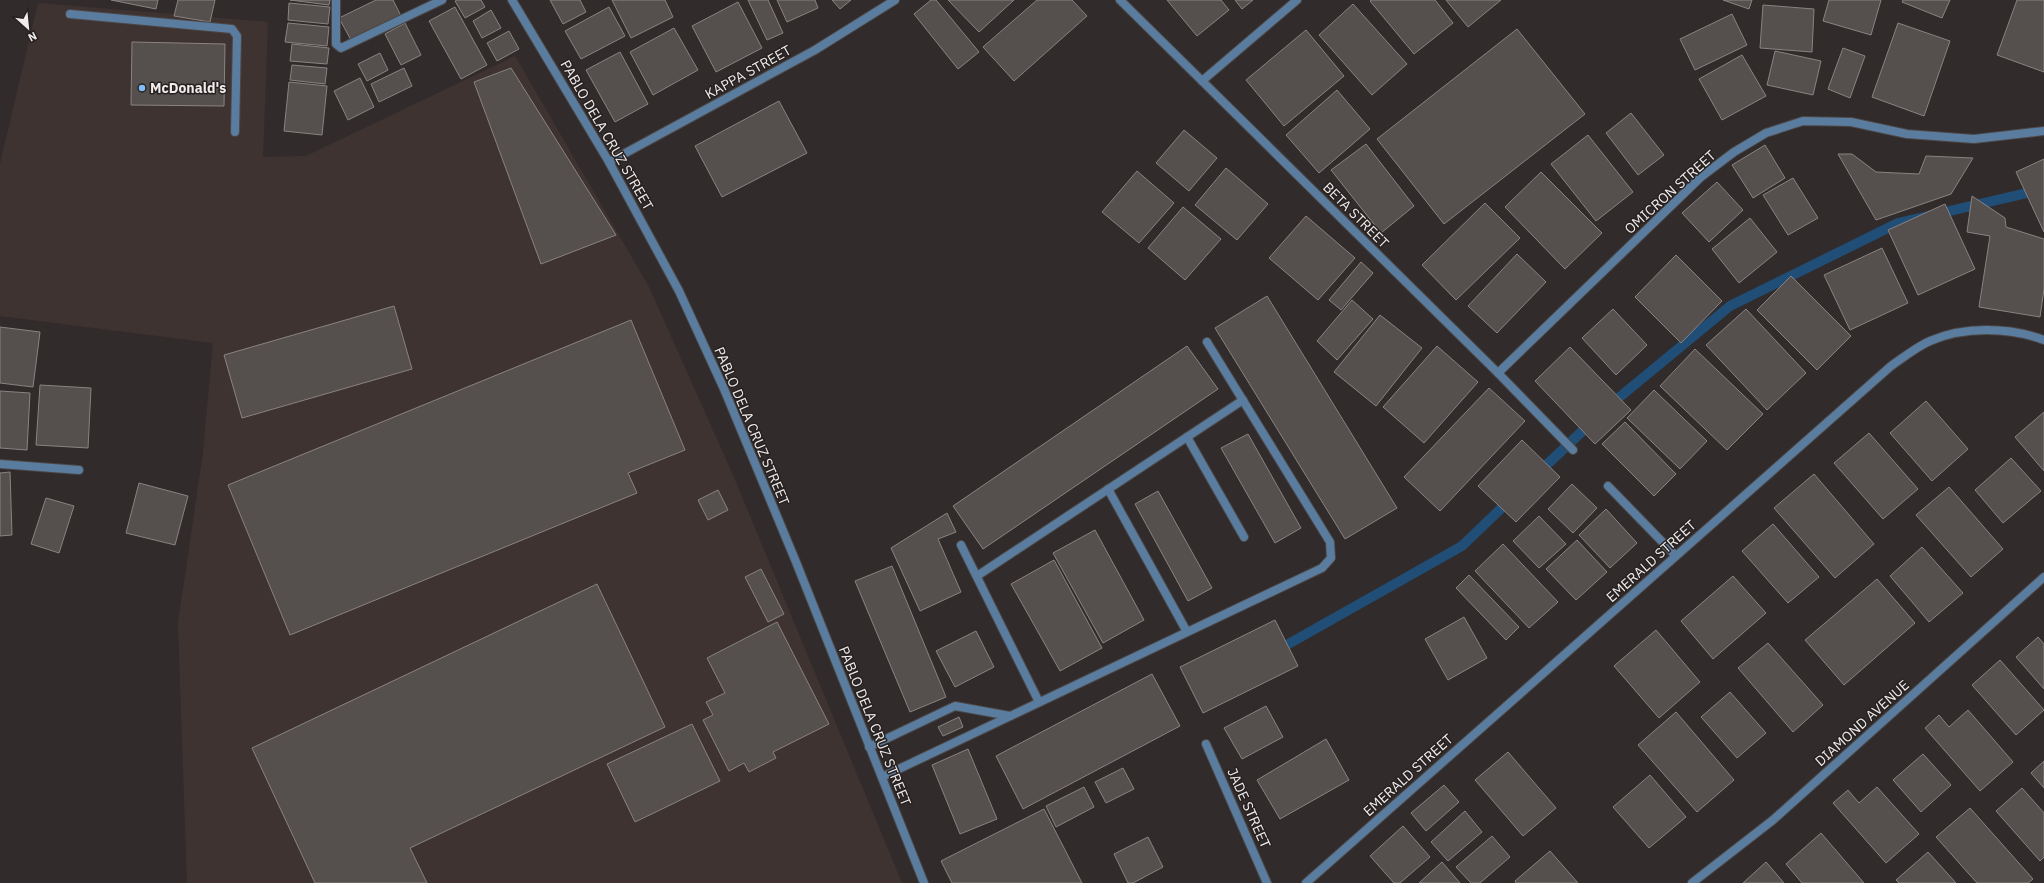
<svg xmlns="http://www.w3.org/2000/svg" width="2044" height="883" viewBox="0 0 2044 883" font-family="'IBM Plex Sans',sans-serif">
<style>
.built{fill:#3f3331}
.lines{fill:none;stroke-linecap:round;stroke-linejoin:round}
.stream{stroke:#204e77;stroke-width:10}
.building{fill:#554f4e;stroke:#898382}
.service-casing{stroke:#4c4746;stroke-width:10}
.minor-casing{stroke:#4c4746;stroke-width:10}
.tertiary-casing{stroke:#4c4746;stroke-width:10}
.service{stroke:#5a7c9e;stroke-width:8}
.minor{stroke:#5a7c9e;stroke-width:8}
.tertiary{stroke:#5a7c9e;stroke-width:8}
.poi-dot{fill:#7fbdf9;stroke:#272221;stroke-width:1.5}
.labels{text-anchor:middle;stroke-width:3;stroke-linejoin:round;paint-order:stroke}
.street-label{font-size:14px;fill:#f0ecec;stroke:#272221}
.poi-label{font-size:14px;font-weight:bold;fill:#f0ecec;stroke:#272221;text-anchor:start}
</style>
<rect width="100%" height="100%" fill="#312c2b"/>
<!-- built -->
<path class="built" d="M38 3 268 22 263 157 306 156 515 56 649 287 733 475 902 883H187L178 623 203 453 213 343 0 316V164Z"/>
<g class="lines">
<!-- stream -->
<g class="stream">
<path d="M1610 405 1730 306 1898 223 2044 189"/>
<path d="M1537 474 1592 422"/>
<path d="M1276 651 1462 546 1511 499"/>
</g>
</g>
<!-- building -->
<g class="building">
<path d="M111 0H158L156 9Z"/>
<path d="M178 0H215L210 22 174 16Z"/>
<path d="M290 0H330L329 5Z"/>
<path d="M376 0H393L401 16 352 42 339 18Z"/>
<path d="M457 0H481L485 7 465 18 455 1Z"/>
<path d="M550 0H580L586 12 563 24Z"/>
<path d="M612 0H665L673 17 631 38Z"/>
<path d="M748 0H768L783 33 767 40Z"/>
<path d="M777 0H815L818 8 787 22Z"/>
<path d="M832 0H851L840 9Z"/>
<path d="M931 0H936L979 52 958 69 914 14Z"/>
<path d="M948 0H1014L979 32Z"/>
<path d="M1037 0H1072L1087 16 1014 81 983 47Z"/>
<path d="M1167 0H1221L1229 10 1197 36Z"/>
<path d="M1235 0H1253L1242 9Z"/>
<path d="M1371 0H1435L1453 23 1414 54 1370 1Z"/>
<path d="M1446 0H1501L1468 27Z"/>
<path d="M1723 0H1752L1749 9Z"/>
<path d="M1829 0H1881L1871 35 1823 21Z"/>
<path d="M1903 0H1950L1942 18 1902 2Z"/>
<path d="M2017 0H2044V72L1997 55Z"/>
<path d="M738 2 762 48 716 72 692 26Z"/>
<path d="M289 3 330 7 328 24 288 20Z"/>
<path d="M1353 4 1407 64 1372 95 1319 35Z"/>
<path d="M1763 5 1814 9 1812 52 1760 48Z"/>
<path d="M455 7 487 65 461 79 429 21Z"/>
<path d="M609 7 625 36 581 59 565 31Z"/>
<path d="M491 10 501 28 482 38 473 21Z"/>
<path d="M1732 14 1747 45 1695 70 1680 39Z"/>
<path d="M288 23 329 27 327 46 285 42Z"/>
<path d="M405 23 421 55 401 65 385 34Z"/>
<path d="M1898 23 1950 41 1924 116 1872 97Z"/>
<path d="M674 28 698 70 653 95 630 52Z"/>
<path d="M1517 29 1585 114 1444 224 1377 139Z"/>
<path d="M1306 30 1344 76 1284 126 1246 80Z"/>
<path d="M509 31 519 49 497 61 487 43Z"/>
<path d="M132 42 225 44 224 106 131 105Z"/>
<path d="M292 44 329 48 327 64 290 61Z"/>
<path d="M1843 48 1865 56 1850 98 1828 89Z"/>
<path d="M1775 51 1821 61 1813 95 1767 85Z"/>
<path d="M620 52 648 104 615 122 586 70Z"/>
<path d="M380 53 388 70 367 81 358 64Z"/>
<path d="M1742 55 1766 96 1722 120 1699 79Z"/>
<path d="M292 65 327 68 325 84 290 80Z"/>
<path d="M404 68 412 86 379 102 371 84Z"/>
<path d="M511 68 616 235 541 264 474 82Z"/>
<path d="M360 78 374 107 348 120 334 91Z"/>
<path d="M289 82 327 86 322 135 284 131Z"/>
<path d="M1337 90 1370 129 1319 173 1286 135Z"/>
<path d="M779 101 807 153 722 197 695 146Z"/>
<path d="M1631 113 1664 155 1638 175 1606 133Z"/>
<path d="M1184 130 1217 158 1189 191 1156 163Z"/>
<path d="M1588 135 1633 192 1596 221 1551 164Z"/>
<path d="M1366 144 1414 206 1381 233 1331 170Z"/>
<path d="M1765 145 1785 178 1753 198 1732 165Z"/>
<path d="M1838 154H1852L1876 172 1919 174 1926 156 1973 158 1951 194 1876 220Z"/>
<path d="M2044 159V232L2016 172Z"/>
<path d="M1226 168 1268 204 1237 240 1195 205Z"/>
<path d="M1137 171 1174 203 1139 243 1102 212Z"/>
<path d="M1541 172 1602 233 1565 269 1505 207Z"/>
<path d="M1793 178 1818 218 1788 235 1763 195Z"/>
<path d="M1717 182 1743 210 1709 242 1682 213Z"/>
<path d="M1972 196 2005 218 2006 227 2044 239V289L2040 317 1979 307 1990 236 1967 232Z"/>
<path d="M1485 203 1520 238 1456 300 1422 265Z"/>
<path d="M1945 204 1975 269 1918 295 1888 230Z"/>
<path d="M1183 207 1221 239 1185 280 1148 248Z"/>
<path d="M1306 216 1355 258 1318 300 1269 258Z"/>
<path d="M1750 218 1777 252 1739 283 1712 249Z"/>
<path d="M1882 248 1908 303 1850 330 1824 275Z"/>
<path d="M1517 254 1546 282 1497 333 1468 306Z"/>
<path d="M1676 255 1722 301 1681 343 1635 297Z"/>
<path d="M1361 262 1373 273 1341 310 1329 300Z"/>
<path d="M1791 276 1851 336 1817 370 1757 310Z"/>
<path d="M1267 296 1397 508 1345 539 1215 328Z"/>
<path d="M1352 300 1373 319 1337 360 1317 341Z"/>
<path d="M394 306 412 369 242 418 224 355Z"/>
<path d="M1613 309 1647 345 1616 375 1582 338Z"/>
<path d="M1746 309 1806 373 1767 410 1706 345Z"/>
<path d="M1380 315 1422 348 1376 406 1334 372Z"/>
<path d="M631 320 685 450 628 473 637 493 290 635 228 485Z"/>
<path d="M0 327 40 332 33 387 0 383Z"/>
<path d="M1187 346 1218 389 983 549 953 506Z"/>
<path d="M1437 346 1478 382 1424 443 1383 407Z"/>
<path d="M1570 347 1631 410 1595 444 1535 381Z"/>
<path d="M1695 349 1763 414 1727 450 1660 386Z"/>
<path d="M40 385 91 388 88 448 36 445Z"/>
<path d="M1489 388 1525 421 1440 511 1404 477Z"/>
<path d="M1654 390 1707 441 1680 469 1627 418Z"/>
<path d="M0 391 30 393 27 450 0 448Z"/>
<path d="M1926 401 1968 449 1932 481 1890 433Z"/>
<path d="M2044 412V471L2015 437Z"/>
<path d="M1625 422 1676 474 1654 496 1602 444Z"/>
<path d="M1869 433 1918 489 1883 519 1834 463Z"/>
<path d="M1248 434 1301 528 1275 543 1221 448Z"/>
<path d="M1522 440 1560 477 1516 522 1478 486Z"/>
<path d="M2011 458 2041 491 2003 523 1975 490Z"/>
<path d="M10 472 12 535 0 536V473Z"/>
<path d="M1814 474 1874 544 1835 578 1774 508Z"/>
<path d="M139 483 188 496 175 545 126 533Z"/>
<path d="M1572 484 1597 508 1573 533 1548 509Z"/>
<path d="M1949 487 2003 549 1971 577 1916 515Z"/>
<path d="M718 490 728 510 708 520 698 500Z"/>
<path d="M1158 491 1212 588 1188 601 1135 504Z"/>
<path d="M46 498 74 506 59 553 31 544Z"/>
<path d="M1606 509 1637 543 1610 568 1579 535Z"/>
<path d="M947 513 956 532 938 539 961 592 920 611 891 548Z"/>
<path d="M1539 516 1566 544 1539 568 1513 541Z"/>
<path d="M1773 524 1819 577 1788 603 1742 551Z"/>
<path d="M1095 530 1144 620 1103 643 1053 553Z"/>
<path d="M1577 540 1607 572 1576 600 1546 569Z"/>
<path d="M1503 544 1558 602 1529 628 1475 571Z"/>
<path d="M1922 547 1963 593 1929 622 1890 576Z"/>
<path d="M1054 560 1102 648 1060 671 1011 584Z"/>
<path d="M892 566 946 697 910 712 855 581Z"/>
<path d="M761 569 784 614 768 622 745 577Z"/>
<path d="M1469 575 1519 627 1506 640 1456 588Z"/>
<path d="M1733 576 1766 613 1713 659 1681 621Z"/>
<path d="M1877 579 1915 623 1844 685 1805 640Z"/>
<path d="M597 584 665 727 410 848 427 883H315L252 748Z"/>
<path d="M1464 617 1487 658 1448 680 1425 639Z"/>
<path d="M1275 620 1298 666 1203 713 1180 667Z"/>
<path d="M777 622 829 724 773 752 776 758 749 772 744 763 729 771 703 720 713 715 706 702 725 693 707 658Z"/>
<path d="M1656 630 1700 682 1659 718 1614 666Z"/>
<path d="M976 631 994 667 955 687 936 651Z"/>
<path d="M2038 637 2044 644V689L2016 657Z"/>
<path d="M1768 643 1823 705 1793 732 1738 668Z"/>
<path d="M2000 660 2044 710 2016 735 1972 685Z"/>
<path d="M1152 674 1180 726 1023 809 996 756Z"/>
<path d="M1730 692 1766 733 1737 758 1701 717Z"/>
<path d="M1266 706 1283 737 1242 759 1224 728Z"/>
<path d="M1968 710 2013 762 1980 791 1925 728 1939 715 1949 727Z"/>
<path d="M1676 712 1734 780 1697 812 1638 745Z"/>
<path d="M959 717 963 727 943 736 938 727Z"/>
<path d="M692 724 720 781 635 822 607 764Z"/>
<path d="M1326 739 1349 780 1280 819 1257 780Z"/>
<path d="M968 749 997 819 960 834 932 765Z"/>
<path d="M1508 752 1556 808 1523 836 1475 780Z"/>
<path d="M1923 754 1951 785 1921 812 1893 780Z"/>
<path d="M2044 761V788L2031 773Z"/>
<path d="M1123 768 1134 789 1106 803 1095 782Z"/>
<path d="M1650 775 1686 817 1649 848 1613 807Z"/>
<path d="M1444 785 1459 802 1426 831 1411 813Z"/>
<path d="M1084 787 1094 807 1056 827 1046 806Z"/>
<path d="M1877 787 1919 834 1886 863 1833 803 1848 790 1859 803Z"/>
<path d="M2022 788 2044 813V857L2040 861 1996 811Z"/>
<path d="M1970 808 2033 879 2028 883H1977L1936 837Z"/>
<path d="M1044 809 1082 883H952L941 861Z"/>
<path d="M1465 811 1482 832 1448 861 1431 842Z"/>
<path d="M1403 826 1430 857 1400 883H1394L1370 856Z"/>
<path d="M1821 833 1864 883H1802L1786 864Z"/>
<path d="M1492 836 1510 857 1480 883H1471L1456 867Z"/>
<path d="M1148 837 1163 867 1133 883H1128L1114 854Z"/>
<path d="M1550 851 1578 883H1516L1515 881Z"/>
<path d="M1928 852 1956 883H1899L1896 880Z"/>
<path d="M1442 862 1460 883H1419Z"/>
<path d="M1766 862 1784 883H1743Z"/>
</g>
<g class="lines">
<!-- service casing -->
<g class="service-casing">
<g id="service">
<path d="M336 0V44L341 48 442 0"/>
<path d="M70 14 232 29 237 36 235 132"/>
<path d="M0 464 79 470"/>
</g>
</g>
<!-- minor casing -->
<g class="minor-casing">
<g id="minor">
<path d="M1120 0 1498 373 1573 450"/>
<path d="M1202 81 1297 0"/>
<path d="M609 162 815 50 895 0"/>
<path d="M1498 373 1701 177 1734 152 1766 133 1803 121 1851 122 1907 134 1974 139 2044 131"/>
<path d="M1187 437 1244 537"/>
<path d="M1608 486 1676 556"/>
<path d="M1108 489 1187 632"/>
<path d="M961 545 1039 702"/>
<path d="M977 576 1243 400"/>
<path d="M1206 744 1267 883"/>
<path d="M869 747 955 706 1010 716"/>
<path d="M882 777 1322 568 1331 558 1330 542 1207 342"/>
<path d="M1306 883 1891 366C1903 358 1916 347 1930 341 1964 326 2009 327 2044 340"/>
<path d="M1692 883 1773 820 2044 577"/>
</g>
</g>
<!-- tertiary casing -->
<g class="tertiary-casing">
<path id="tertiary" d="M512 0 609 162 679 291 724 389 796 562 924 883"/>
</g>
<!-- service -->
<use href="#service" class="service"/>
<!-- minor -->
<use href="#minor" class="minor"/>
<!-- tertiary -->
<use href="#tertiary" class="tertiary"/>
</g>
<!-- markers -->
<circle class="poi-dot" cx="142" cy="88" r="4"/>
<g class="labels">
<!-- street labels -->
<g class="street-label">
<text transform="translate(748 72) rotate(-29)" y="5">KAPPA STREET</text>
<text transform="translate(607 135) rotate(60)" y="5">PABLO DELA CRUZ STREET</text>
<text transform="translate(1670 192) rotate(-42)" y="5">OMICRON STREET</text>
<text transform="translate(1356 215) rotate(45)" y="5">BETA STREET</text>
<text transform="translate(752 426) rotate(67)" y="5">PABLO DELA CRUZ STREET</text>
<text transform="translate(1651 561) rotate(-42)" y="5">EMERALD STREET</text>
<text transform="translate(1862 723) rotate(-42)" y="5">DIAMOND AVENUE</text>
<text transform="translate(875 726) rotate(68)" y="5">PABLO DELA CRUZ STREET</text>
<text transform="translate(1408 775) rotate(-42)" y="5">EMERALD STREET</text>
<text transform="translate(1249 808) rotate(66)" y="5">JADE STREET</text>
</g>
<!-- poi labels -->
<g class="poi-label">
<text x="150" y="93">McDonald's</text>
</g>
</g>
<!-- north arrow -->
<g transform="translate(28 28) rotate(153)" stroke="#272221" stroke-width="3" paint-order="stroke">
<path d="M0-3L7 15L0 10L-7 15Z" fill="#f0ecec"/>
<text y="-6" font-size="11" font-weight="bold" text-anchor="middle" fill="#f0ecec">N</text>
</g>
</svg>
